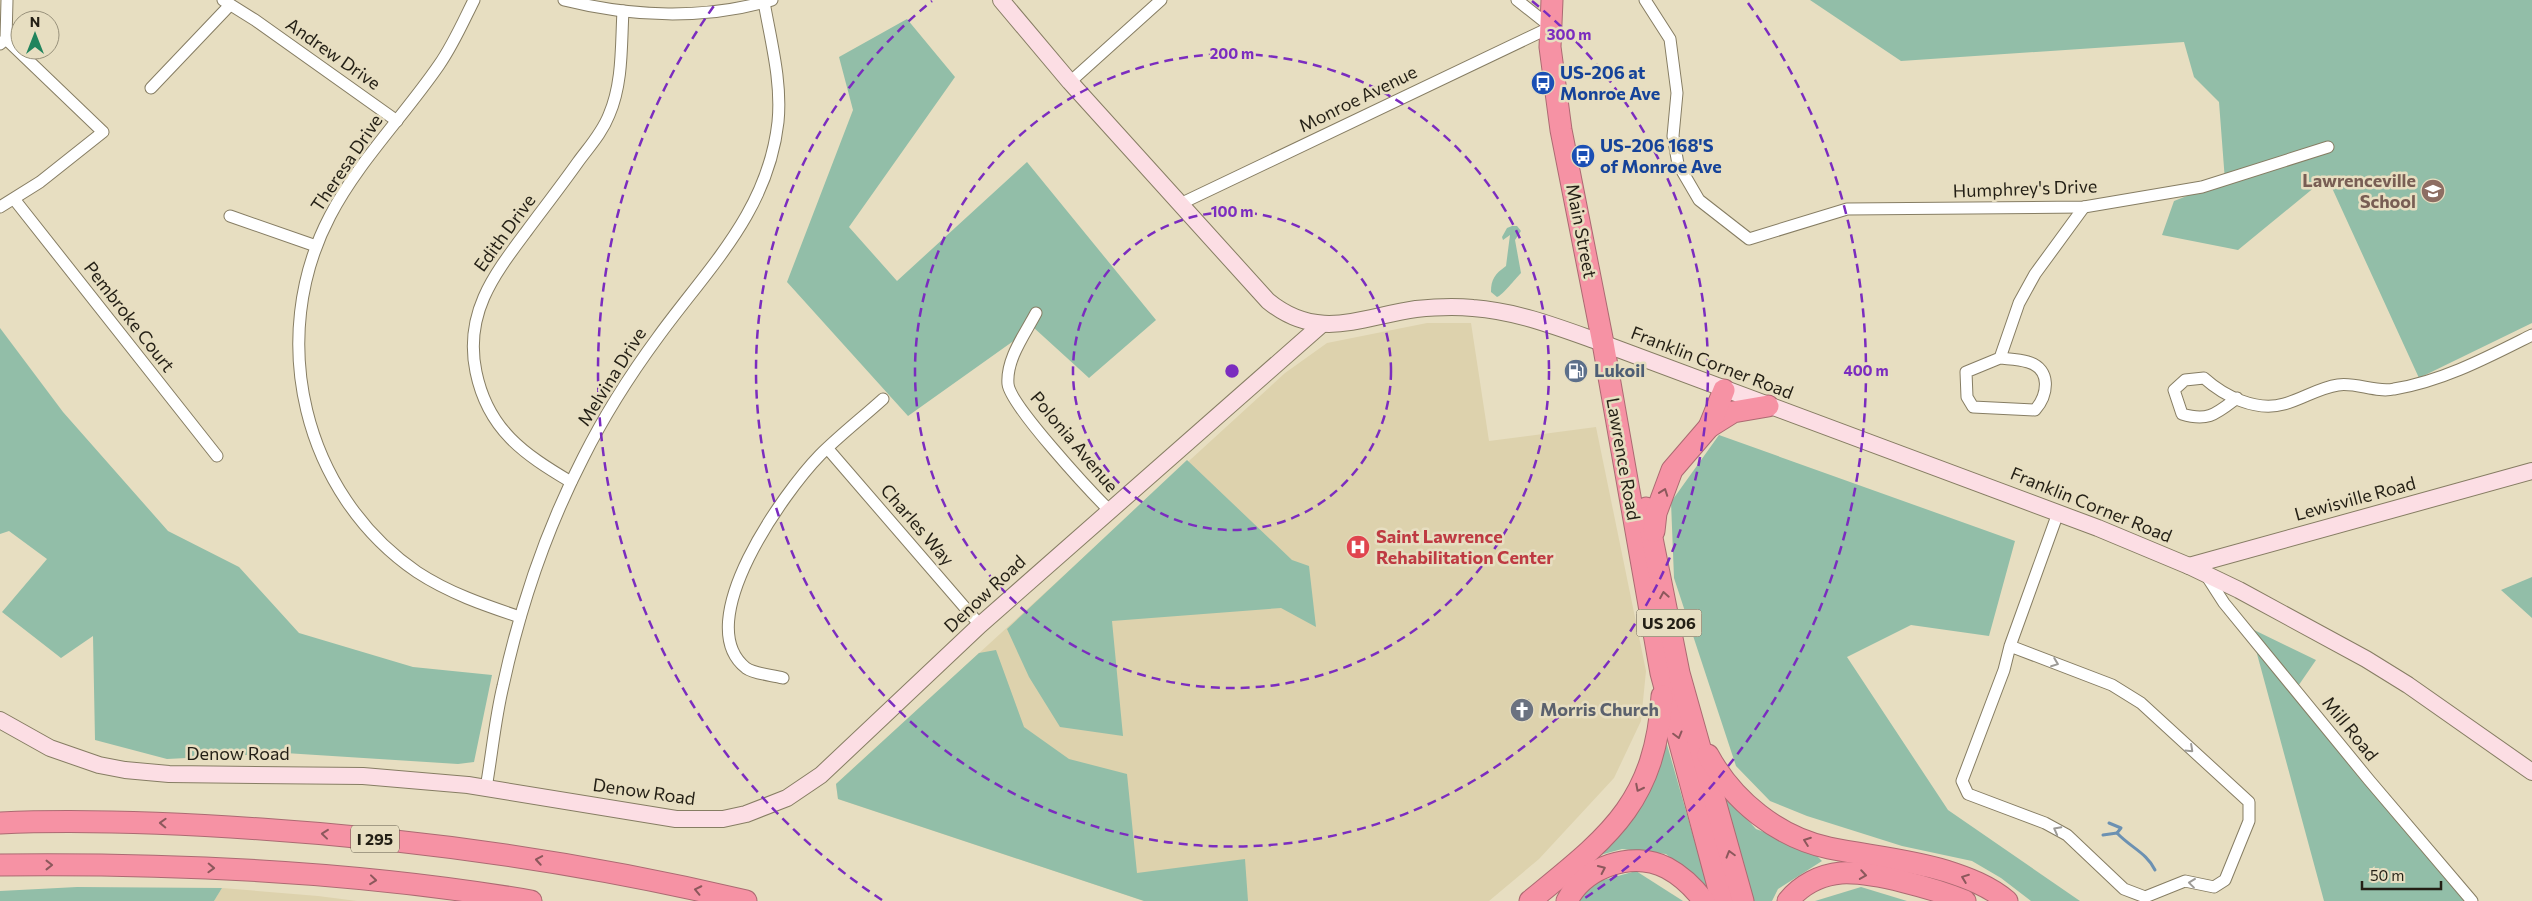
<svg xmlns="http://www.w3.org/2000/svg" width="2532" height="901" viewBox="0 0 2532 901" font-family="Commissioner,sans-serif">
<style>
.built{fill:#ddd2ad}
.green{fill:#92bea8}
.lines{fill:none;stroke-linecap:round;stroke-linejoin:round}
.stream{stroke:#6c91b2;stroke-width:3}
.street-casing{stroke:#867d63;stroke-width:13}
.secondary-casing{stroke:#867d63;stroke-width:18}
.highway-casing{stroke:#ac6a72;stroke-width:23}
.street{stroke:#fff;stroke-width:11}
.secondary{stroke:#fcdee4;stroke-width:16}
.highway{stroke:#f692a4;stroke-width:21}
.oneway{stroke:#8c585c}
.oneway2{stroke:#9c9a96}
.ring{fill:none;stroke:#7b2cbf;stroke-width:2.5;stroke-dasharray:9 6}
.labels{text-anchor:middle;stroke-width:5;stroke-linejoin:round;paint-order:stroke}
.shield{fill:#e7dec1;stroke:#5e5849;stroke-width:1}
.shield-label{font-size:16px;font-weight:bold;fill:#231f15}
.street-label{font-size:18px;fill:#231f15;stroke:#e7dec1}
.transit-label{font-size:18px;font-weight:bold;fill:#164399;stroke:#e7dec1;text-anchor:start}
.education-label{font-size:18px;font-weight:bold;fill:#785e54;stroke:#e7dec1;text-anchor:end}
.service-label{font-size:18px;font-weight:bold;fill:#4e5e75;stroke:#e7dec1;text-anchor:start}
.health-label{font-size:18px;font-weight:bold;fill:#be3a42;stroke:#e7dec1;text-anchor:start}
.worship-label{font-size:18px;font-weight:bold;fill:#5b616d;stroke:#e7dec1;text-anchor:start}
.centre{fill:#7b2cbf;stroke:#e7dec1;stroke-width:2.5}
.ring-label{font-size:15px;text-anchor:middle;font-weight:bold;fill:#7b2cbf;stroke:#e7dec1;stroke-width:5;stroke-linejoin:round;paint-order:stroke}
</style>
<rect width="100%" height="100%" fill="#e7dec1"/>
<!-- built -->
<g class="built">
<path d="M1427 323H1471L1489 441 1596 427 1646 671 1641 721 1614 778 1539 859 1489 901H1144L838 799 836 784 1285 373 1327 343Z"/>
<path d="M222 888 318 896 357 901H214Z"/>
</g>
<!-- green -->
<g class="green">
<path d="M1810 0H2532V323L2419 378 2327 177 2238 250 2162 235 2174 201 2225 181 2219 102 2194 77 2184 42 1901 61Z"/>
<path d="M907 19 955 77 849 227 897 281 1027 162 1156 320 1089 378 1033 327 908 416 787 282 853 110 839 57Z"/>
<path d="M1512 226H1517L1521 231 1515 240 1521 273C1515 279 1503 295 1497 297L1491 292C1491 279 1495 274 1506 266L1510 235 1503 240 1502 237 1507 228Z"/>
<path d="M0 328 63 412 168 531 239 567 299 633 413 667 492 675 474 762 458 764 285 753 167 759 95 740 93 636 61 658 2 612 47 559 9 531 0 534Z"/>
<path d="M1719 435 2015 541 1989 636 1911 625 1847 657 1948 810 2080 901H2031L2001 878 1972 861 1902 846 1807 816 1770 801 1736 766 1674 578 1671 502Z"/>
<path d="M1187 460 1292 560 1309 566 1316 627 1281 608 1112 621 1123 736 1060 727 1029 677 1007 629Z"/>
<path d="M2532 577V618L2501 590Z"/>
<path d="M2250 628 2316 660 2294 692 2468 901H2324Z"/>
<path d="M996 650 1024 727 1069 759 1127 774 1137 873 1245 859 1248 901H1144L838 799 836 784 979 653Z"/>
<path d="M1666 741 1708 888 1666 854 1622 849 1593 857Z"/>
<path d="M1720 790 1756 829 1810 849 1822 861 1778 889 1772 901H1751Z"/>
<path d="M1636 871 1683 901H1577L1589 884Z"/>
<path d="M77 887 222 888 214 901H0V891Z"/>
<path d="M1861 887 1907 901H1815Z"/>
</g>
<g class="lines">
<!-- stream -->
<g class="stream">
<path d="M2109 823 2121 828 2117 833"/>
<path d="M2103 835 2117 833C2130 847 2147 853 2155 870"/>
</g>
<!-- street casing -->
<g class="street-casing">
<g id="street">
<path d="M223 0 255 20 397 121"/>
<path d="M474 0C463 22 453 45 439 65 404 116 358 162 330 216 266 338 303 494 417 572 449 593 484 605 520 617"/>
<path d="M564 0C631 17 705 20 772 0"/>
<path d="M1645 0 1670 39 1677 93 1673 136 1678 164 1699 200 1749 239 1847 209 2084 207 2202 187 2328 147"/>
<path d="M0 44 6 39 7 0"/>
<path d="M1070 82 1161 0"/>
<path d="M151 88 230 5"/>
<path d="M14 199 217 456"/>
<path d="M1180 204 1551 27 1517 0"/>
<path d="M0 207 40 182 103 132 6 39"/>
<path d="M230 216 316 246"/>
<path d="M1036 313C1025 334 1006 359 1008 384 1010 405 1090 491 1109 510"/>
<path d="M2000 358C2009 359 2019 359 2028 362 2052 369 2048 395 2035 410L1973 407 1967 397 1966 372 2000 358 2019 303 2035 274 2084 207"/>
<path d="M2237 398C2216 414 2208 422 2182 414L2174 390 2185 380 2204 378C2224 396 2256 412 2284 404 2303 399 2318 388 2338 385 2356 382 2376 393 2394 389 2443 381 2488 357 2532 335"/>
<path d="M828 449 980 625"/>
<path d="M571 482C524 454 488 430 476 372 464 314 493 276 526 232 543 209 561 186 578 162 589 147 602 133 609 115 623 83 621 45 623 11"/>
<path d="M2206 575 2224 603 2369 780 2472 901"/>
<path d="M2010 646 2112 685 2141 703 2249 802V821L2225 880 2214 887 2185 881 2145 897 2124 889 2067 835 2045 823 1968 794 1962 781 2004 670 2010 646 2058 513"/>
<path d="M783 678C772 675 754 674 746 668 689 623 785 491 820 455 840 435 862 418 883 399"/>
<path d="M486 788C492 754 495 719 503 686 520 607 546 530 583 458 604 416 630 375 658 337 708 268 768 212 778 122 782 82 771 42 764 2"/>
</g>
</g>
<!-- secondary casing -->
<g class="secondary-casing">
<g id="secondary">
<path d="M1001 0 1070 82 1268 301C1318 342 1361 317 1416 309 1435 307 1454 306 1473 308 1515 311 1555 326 1594 340L2098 528 2189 566 2239 590 2366 659 2408 685 2532 772"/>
<path d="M2189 566 2532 471"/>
<path d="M0 720 50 748 99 765 125 770 169 774 363 776 468 785 676 819H723L746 814 787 798 821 775 980 625 1321 325"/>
</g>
</g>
<!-- highway casing -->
<g class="highway-casing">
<g id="highway">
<path d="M1552 0 1550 47 1561 130 1603 343 1661 673 1722 901"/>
<path d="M1709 427 1733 412 1768 406"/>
<path d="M1646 508 1679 673 1743 901"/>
<path d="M1654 531 1656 513 1672 470 1709 427 1724 390"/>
<path d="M1708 755C1733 801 1778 837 1829 848 1868 856 1907 859 1946 871 1968 878 1989 886 2007 901"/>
<path d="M0 823C87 819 174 823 261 829 424 840 586 863 746 901"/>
<path d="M0 865C177 863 356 871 531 901"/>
<path d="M1530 901C1608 837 1655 804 1662 696"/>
<path d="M1567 901C1584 867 1632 850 1667 868 1682 876 1694 888 1704 901"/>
<path d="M1788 901C1801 885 1820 875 1841 873 1873 871 1935 889 1965 901"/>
</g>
</g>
<!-- street -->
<use href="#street" class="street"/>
<!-- secondary -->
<use href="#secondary" class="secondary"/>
<!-- highway -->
<use href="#highway" class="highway"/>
</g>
<!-- one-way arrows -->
<defs><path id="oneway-chevron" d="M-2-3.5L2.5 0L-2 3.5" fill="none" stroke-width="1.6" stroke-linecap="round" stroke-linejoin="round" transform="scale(1.25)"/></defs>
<g class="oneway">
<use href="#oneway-chevron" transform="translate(1664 492) rotate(-70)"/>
<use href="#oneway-chevron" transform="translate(1664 595) rotate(-100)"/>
<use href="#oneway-chevron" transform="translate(1678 735) rotate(75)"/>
<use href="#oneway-chevron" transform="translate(1639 788) rotate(117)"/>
<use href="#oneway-chevron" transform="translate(163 823) rotate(-178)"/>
<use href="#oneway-chevron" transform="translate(325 834) rotate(-174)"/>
<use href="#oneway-chevron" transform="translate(1807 841) rotate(-160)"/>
<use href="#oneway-chevron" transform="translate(1730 854) rotate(-106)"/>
<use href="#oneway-chevron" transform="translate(539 860) rotate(-170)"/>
<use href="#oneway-chevron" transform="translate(49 865)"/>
<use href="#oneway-chevron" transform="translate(211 868) rotate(2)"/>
<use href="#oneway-chevron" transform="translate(1602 869) rotate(-25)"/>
<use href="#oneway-chevron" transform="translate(1863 875) rotate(9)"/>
<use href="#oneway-chevron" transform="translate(1965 878) rotate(-159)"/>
<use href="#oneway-chevron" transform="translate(373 880) rotate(6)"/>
<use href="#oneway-chevron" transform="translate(698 890) rotate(-168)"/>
</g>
<g class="oneway2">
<use href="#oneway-chevron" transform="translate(2055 663) rotate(21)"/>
<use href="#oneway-chevron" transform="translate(2190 749) rotate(43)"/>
<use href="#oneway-chevron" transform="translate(2057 830) rotate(-152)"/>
<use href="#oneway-chevron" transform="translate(2192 883) rotate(-173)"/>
</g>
<!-- distance rings -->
<g class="ring">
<circle cx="1232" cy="371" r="159"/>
<circle cx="1232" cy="371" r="317"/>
<path d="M1532 1A476 476 0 1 1 932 1"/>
<path d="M882 900A634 634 0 0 1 716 3M1748 3A634 634 0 0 1 1582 900"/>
</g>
<!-- icons -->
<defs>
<g id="bus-disc" transform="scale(1.25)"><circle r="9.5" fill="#1a4fb4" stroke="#e7dec1"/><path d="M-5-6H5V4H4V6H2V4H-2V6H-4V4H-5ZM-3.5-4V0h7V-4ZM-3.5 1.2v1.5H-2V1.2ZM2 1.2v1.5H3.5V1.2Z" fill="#fff"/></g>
<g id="school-disc" transform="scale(1.25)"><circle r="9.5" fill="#8d6e63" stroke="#e7dec1"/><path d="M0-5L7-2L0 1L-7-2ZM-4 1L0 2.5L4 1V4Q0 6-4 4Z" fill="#fff"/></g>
<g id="fuel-disc" transform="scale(1.25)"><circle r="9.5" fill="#5c6f8a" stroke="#e7dec1"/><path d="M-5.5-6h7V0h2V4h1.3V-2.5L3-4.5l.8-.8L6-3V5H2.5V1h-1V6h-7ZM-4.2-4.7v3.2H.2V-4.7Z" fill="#fff"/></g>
<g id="hospital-disc" transform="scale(1.25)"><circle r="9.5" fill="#e0444e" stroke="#e7dec1"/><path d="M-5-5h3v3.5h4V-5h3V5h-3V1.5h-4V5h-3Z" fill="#fff"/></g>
<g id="church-disc" transform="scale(1.25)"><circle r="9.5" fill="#6b7280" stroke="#e7dec1"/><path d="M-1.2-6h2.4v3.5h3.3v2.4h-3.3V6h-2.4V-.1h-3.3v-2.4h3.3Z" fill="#fff"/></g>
</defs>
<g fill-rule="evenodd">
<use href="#bus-disc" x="1543" y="83"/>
<use href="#bus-disc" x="1583" y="156"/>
<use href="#school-disc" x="2433" y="191"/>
<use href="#fuel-disc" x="1576" y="371"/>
<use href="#hospital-disc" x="1358" y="547"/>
<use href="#church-disc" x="1522" y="710"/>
</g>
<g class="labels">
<!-- shield labels -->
<g class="shield">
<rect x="1636.5" y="609.5" width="65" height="27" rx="4"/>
<rect x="351" y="825.5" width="48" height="27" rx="4"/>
</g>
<g class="shield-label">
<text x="1669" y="629">US 206</text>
<text x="375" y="845">I 295</text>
</g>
<!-- street labels -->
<g class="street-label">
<text transform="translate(333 54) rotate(35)" y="6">Andrew Drive</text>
<text transform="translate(1358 99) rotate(-26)" y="6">Monroe Avenue</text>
<text transform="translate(347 163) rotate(-56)" y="6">Theresa Drive</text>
<text transform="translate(2025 189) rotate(-2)" y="6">Humphrey's Drive</text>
<text transform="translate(1581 231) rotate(79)" y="6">Main Street</text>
<text transform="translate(505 233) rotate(-54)" y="6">Edith Drive</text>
<text transform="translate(129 317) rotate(52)" y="6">Pembroke Court</text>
<text transform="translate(1712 363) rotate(21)" y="6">Franklin Corner Road</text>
<text transform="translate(612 377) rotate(-58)" y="6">Melvina Drive</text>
<text transform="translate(1074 442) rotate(50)" y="6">Polonia Avenue</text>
<text transform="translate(1623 459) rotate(80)" y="6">Lawrence Road</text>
<text transform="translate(2355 499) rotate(-15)" y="6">Lewisville Road</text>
<text transform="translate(2091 505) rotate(22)" y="6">Franklin Corner Road</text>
<text transform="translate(917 525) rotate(49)" y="6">Charles Way</text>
<text transform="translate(985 594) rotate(-43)" y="6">Denow Road</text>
<text transform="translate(2350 729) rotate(51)" y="6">Mill Road</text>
<text x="238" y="760">Denow Road</text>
<text transform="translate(644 792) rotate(8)" y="6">Denow Road</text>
</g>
<!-- transit labels -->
<g class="transit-label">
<text x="1560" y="79">US-206 at<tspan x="1560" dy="21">Monroe Ave</tspan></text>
<text x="1600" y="152">US-206 168'S<tspan x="1600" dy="21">of Monroe Ave</tspan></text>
</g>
<!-- education labels -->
<g class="education-label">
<text x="2416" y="187">Lawrenceville<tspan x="2416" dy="21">School</tspan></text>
</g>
<!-- service labels -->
<g class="service-label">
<text x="1594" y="377">Lukoil</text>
</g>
<!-- health labels -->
<g class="health-label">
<text x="1376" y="543">Saint Lawrence<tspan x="1376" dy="21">Rehabilitation Center</tspan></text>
</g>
<!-- worship labels -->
<g class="worship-label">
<text x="1540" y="716">Morris Church</text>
</g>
</g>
<circle cx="1232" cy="371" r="8" class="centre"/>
<g class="ring-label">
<text x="1569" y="40">300 m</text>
<text x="1232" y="59">200 m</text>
<text x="1232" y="217">100 m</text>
<text x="1866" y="376">400 m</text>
</g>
<!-- north arrow -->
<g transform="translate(35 35)"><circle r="24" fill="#e7dec1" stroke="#99927c"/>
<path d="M0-4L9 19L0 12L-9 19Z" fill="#21845d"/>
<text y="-8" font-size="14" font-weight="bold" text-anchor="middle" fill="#231f15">N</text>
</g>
<!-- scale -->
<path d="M2362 881v8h79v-8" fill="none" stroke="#231f15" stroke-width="2.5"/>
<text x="2370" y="881" font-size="15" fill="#231f15" stroke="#e7dec1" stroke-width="4" paint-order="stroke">50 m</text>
</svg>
